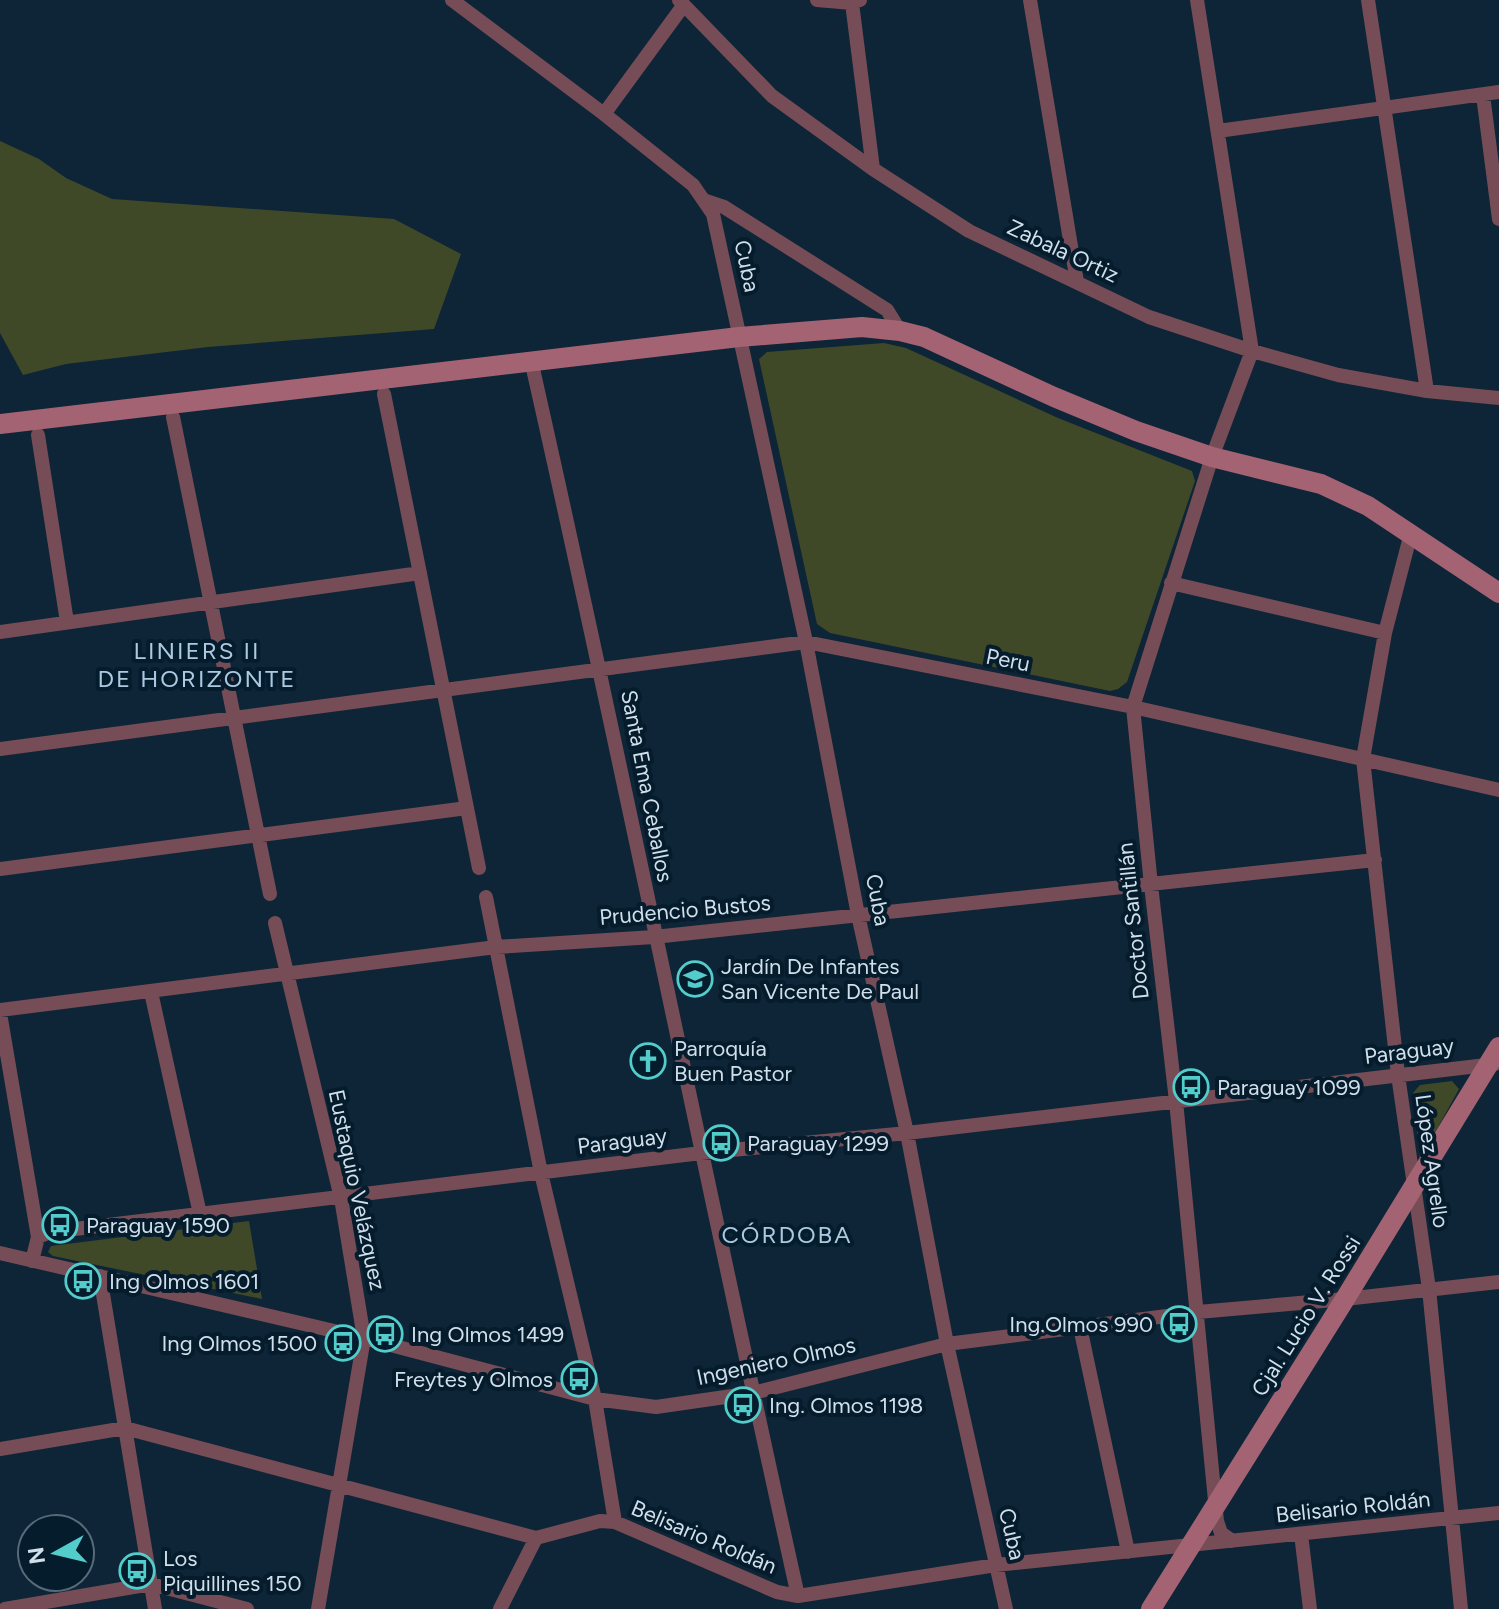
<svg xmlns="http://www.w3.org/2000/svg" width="1499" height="1609" viewBox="0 0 1499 1609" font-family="Figtree,sans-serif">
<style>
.green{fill:#3f4928}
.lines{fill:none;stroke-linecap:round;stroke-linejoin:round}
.street{stroke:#764d56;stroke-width:14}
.secondary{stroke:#a46373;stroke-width:20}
.labels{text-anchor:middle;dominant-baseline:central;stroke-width:8;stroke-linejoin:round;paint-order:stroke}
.street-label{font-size:22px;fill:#d1dfeb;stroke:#051c2d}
.poi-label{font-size:22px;fill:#d1dfeb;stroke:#051c2d;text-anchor:start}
.neighbourhood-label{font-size:24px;letter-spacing:2px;fill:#adc9e0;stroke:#051c2d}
</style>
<rect width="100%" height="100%" fill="#0e2537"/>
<path class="green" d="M0,141L39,159L66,178L112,199L394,219L461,254L434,329L208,347L66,364L23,375L0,333Z
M884,343L906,348L1058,418L1192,471L1195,481L1127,682L1118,689L1110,691L830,633L817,624L759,359L767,352Z
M1452,1081L1459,1089L1420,1160L1413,1093L1420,1085Z
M249,1221L262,1299L53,1256L48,1252L51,1246Z"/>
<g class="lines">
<path class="street" d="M452,0L604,114L693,185L713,214L806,642L858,915L907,1133L947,1344L1006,1609
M679,0L772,96L873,169L969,231L1149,317L1252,351L1338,375L1427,391L1499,398
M817,0L852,3L860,0
M1030,0L1077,282
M1197,0L1252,351L1212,457L1133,707L1151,885L1176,1101L1217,1521L1221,1533L1232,1541
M1368,0L1427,391
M852,3L873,169
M1483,95L1499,219
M604,114L683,6L682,0
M1218,131L1499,92
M706,201L724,207L887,310L900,331
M531,360C624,771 706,1184 798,1596
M384,394L479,868
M173,417L270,894
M38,435L67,622
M1411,533L1385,633L1363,759L1398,1075L1429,1289L1461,1609
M1171,583L1385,633
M0,632L420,573
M0,749L806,642L1133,707L1499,790
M0,869L467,808
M486,897L541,1173L595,1399L615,1522
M275,923L341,1198L364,1338L318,1609
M151,992L200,1214
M0,1010L496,947L654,937L1375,860
M0,1013L38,1237L32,1261
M38,1237L50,1232L701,1153L907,1133L1495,1064
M0,1253L364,1338L595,1399L656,1407L753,1393L947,1344L1198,1312L1345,1299L1499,1282
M100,1276L155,1609
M1080,1327L1128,1552
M0,1449L125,1428L536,1538L600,1521L615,1522L777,1592L798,1596L996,1565L1499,1513
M1301,1534L1310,1609
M5,1609L151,1584L247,1609
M500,1609L536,1538"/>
<path class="secondary" d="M0,424L739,337L862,327L900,331L924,337L1054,397L1136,431L1212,457L1321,484L1368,506L1499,593
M1151,1609L1345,1299L1499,1047"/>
</g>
<defs>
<symbol id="school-ring" viewBox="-11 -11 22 22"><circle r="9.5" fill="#051c2d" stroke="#53cdcb" stroke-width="1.5"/><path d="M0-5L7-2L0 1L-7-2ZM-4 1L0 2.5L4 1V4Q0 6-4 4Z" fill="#53cdcb"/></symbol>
<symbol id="church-ring" viewBox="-11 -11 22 22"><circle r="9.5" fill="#051c2d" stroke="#53cdcb" stroke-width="1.5"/><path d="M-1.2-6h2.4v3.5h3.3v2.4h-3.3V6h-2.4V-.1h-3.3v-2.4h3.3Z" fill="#53cdcb"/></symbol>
<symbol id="bus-ring" viewBox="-11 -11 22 22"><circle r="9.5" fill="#051c2d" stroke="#53cdcb" stroke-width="1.5"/><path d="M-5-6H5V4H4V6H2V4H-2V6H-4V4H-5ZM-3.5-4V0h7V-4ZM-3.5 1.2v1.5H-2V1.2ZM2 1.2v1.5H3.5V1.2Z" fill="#53cdcb"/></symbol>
</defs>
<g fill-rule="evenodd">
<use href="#school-ring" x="675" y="959" width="40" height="40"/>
<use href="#church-ring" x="628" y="1041" width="40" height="40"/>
<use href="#bus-ring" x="1171" y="1067" width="40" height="40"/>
<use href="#bus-ring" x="701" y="1123" width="40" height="40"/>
<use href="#bus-ring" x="40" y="1205" width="40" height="40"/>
<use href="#bus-ring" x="63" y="1261" width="40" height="40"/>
<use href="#bus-ring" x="1159" y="1304" width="40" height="40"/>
<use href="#bus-ring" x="365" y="1314" width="40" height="40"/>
<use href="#bus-ring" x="323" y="1323" width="40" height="40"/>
<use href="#bus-ring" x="559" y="1359" width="40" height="40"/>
<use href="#bus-ring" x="723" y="1385" width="40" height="40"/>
<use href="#bus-ring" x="117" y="1551" width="40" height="40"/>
</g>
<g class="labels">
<g class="street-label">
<text transform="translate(1063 251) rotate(25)">Zabala Ortiz</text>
<text transform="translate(747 266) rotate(78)">Cuba</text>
<text transform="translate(1008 660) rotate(11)">Peru</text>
<text transform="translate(647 786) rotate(79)">Santa Ema Ceballos</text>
<text transform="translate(878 900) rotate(79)">Cuba</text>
<text transform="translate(685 910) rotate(-5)">Prudencio Bustos</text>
<text transform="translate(1133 921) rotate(-96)">Doctor Santillán</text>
<text transform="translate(1409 1051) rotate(-7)">Paraguay</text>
<text transform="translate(622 1141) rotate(-7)">Paraguay</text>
<text transform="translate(1432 1161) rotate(82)">López Agrello</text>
<text transform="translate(357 1190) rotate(78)">Eustaquio Velázquez</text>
<text transform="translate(1306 1316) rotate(-58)">Cjal. Lucio V. Rossi</text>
<text transform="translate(776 1361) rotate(-12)">Ingeniero Olmos</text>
<text transform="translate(1353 1507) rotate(-6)">Belisario Roldán</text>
<text transform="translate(1012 1534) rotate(77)">Cuba</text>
<text transform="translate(704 1537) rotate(23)">Belisario Roldán</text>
</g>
<g class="poi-label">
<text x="721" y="966">Jardín De Infantes<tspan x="721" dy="25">San Vicente De Paul</tspan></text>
<text x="674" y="1048">Parroquía<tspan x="674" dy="25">Buen Pastor</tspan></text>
<text x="1217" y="1087">Paraguay 1099</text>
<text x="747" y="1143">Paraguay 1299</text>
<text x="86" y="1225">Paraguay 1590</text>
<text x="109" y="1281">Ing Olmos 1601</text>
<text x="1153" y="1324" text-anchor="end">Ing.Olmos 990</text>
<text x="411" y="1334">Ing Olmos 1499</text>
<text x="317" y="1343" text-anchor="end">Ing Olmos 1500</text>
<text x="553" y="1379" text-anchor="end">Freytes y Olmos</text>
<text x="769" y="1405">Ing. Olmos 1198</text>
<text x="163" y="1558">Los<tspan x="163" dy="25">Piquillines 150</tspan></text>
</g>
<g class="neighbourhood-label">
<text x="197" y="650">LINIERS II<tspan x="197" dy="28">DE HORIZONTE</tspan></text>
<text x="787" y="1234">CÓRDOBA</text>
</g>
</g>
<g transform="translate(56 1553) rotate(262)"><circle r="38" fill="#051c2d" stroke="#576a79" stroke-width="2"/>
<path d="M0-6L14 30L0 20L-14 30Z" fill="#53cdcb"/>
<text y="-12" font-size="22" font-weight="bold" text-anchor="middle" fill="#d1dfeb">N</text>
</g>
</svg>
